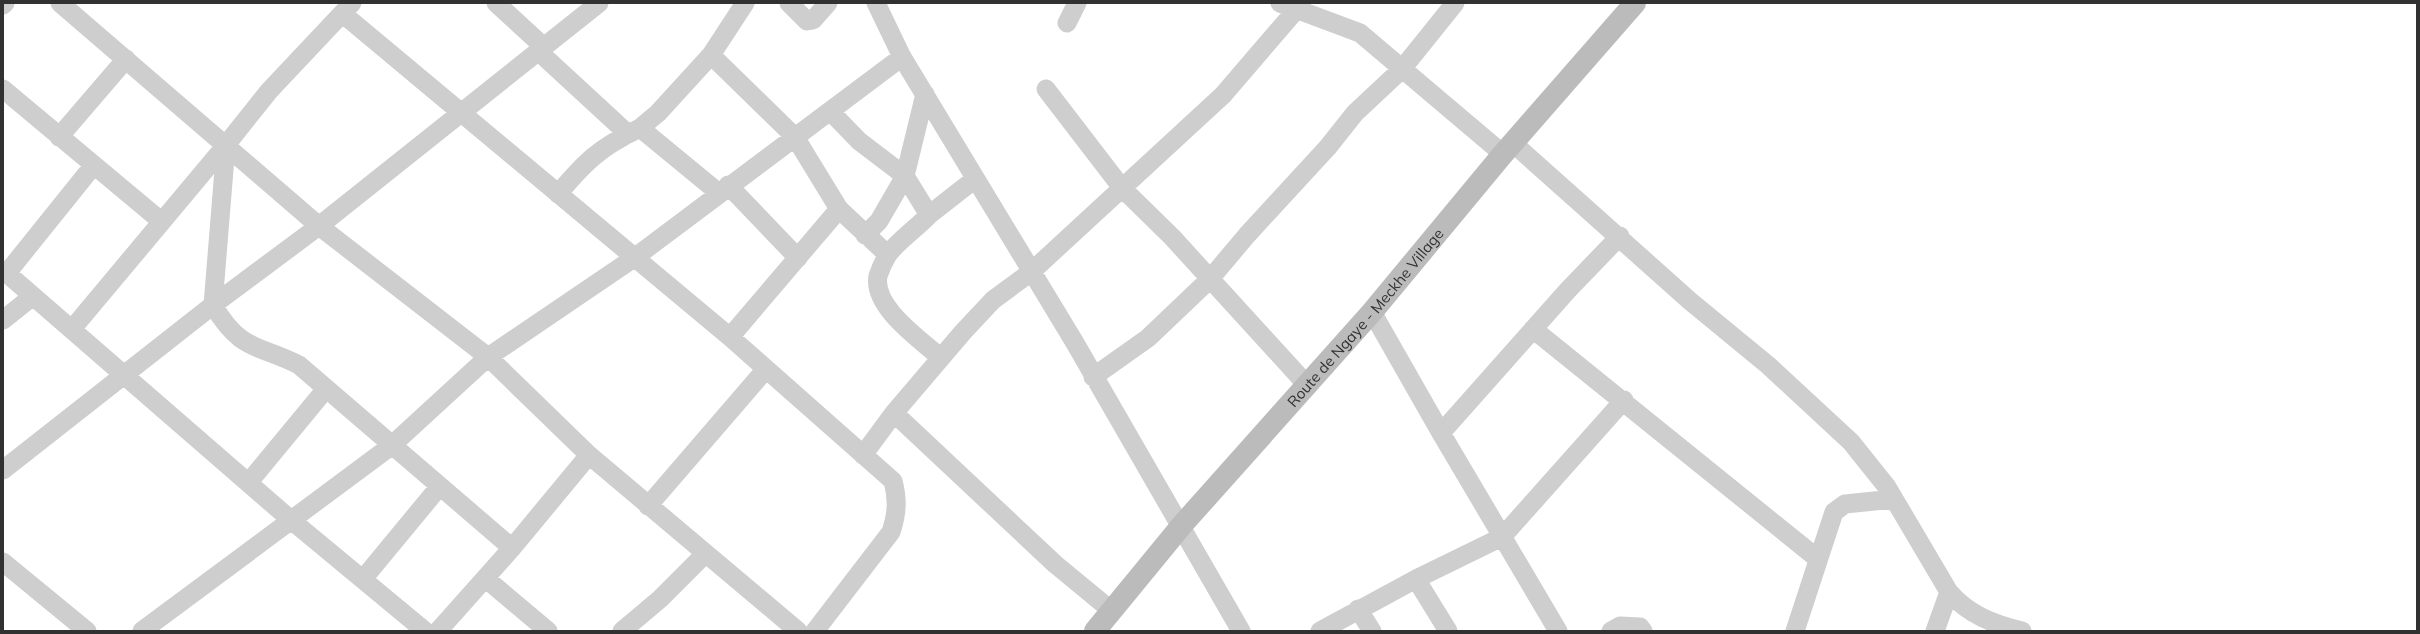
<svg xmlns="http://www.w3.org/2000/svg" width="2420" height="634" viewBox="0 0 2420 634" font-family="Mulish,sans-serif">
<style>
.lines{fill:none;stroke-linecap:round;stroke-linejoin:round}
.minor{stroke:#cecece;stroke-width:19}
.secondary{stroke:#bbb;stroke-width:22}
.labels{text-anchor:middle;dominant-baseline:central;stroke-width:4;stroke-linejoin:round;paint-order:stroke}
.street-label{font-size:15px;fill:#313131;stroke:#fff}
</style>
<rect width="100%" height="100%" fill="#fff"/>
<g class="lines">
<path class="minor" d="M60,3L319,226L488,357L589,455L798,631
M352,3L269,91L226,145L213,305C241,352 257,344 299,365L512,548
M496,3L544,47
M789,3L807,21L813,20L828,3
M876,3L902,57L1075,343L1241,631
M1280,3L1360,33L1503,154
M3,5L5,3
M343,14L730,337L893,481C898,500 897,514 891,532L815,631
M1067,23L1077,3
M538,51L628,134
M711,55L658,113L640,128L719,193
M3,89L161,221
M1046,89L1122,188L1172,237L1307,385
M925,94L905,176L929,215C918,227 895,243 887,256C884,261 880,270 878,276C872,307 921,340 941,358
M830,111L859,141L905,176L879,221L865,235
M59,137L126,59
M1514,144L1690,301L1769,366L1851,442L1887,487L1949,592C1969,615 1993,624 2022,631
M728,185L798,258
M558,194C585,162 599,148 638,129
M839,209L888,255
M929,215L975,179
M3,270L291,520L425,631
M7,273L93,166
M1372,312L1441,433L1558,631
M3,320L33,296
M72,329L226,145
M1533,329L1818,559
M730,337L839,209L795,137L711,55L745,3
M1093,377L1148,338L1210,279L1247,235L1328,147L1355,113L1402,69L1455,3
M894,413L1055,564L1112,611
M1441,433L1568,290L1620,236
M863,455L894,413L963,332L993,300L1031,272L1223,95L1302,3
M3,470L213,305L319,226L599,3
M249,482L325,390
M648,506L766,369
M3,562L87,631
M485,578L548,631
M363,579L439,487
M1416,579L1448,631
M1358,609L1372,631
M142,631L391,446L488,357L634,258L902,57
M438,631L512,548L589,455
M622,631L660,599L705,554
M1320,631L1416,579L1502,537L1624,400
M1611,631L1620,626L1640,627L1643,631
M1795,631L1834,512L1845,504L1894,499
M1935,631L1949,592"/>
<path class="secondary" id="s1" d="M1095,631L1182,525L1372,312L1503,154L1635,3"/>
</g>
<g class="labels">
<g class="street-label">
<text stroke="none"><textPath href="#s1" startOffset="414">Route de Ngaye - Meckhe Village</textPath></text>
</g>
</g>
<rect width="2420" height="634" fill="none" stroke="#313131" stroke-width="8"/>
</svg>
